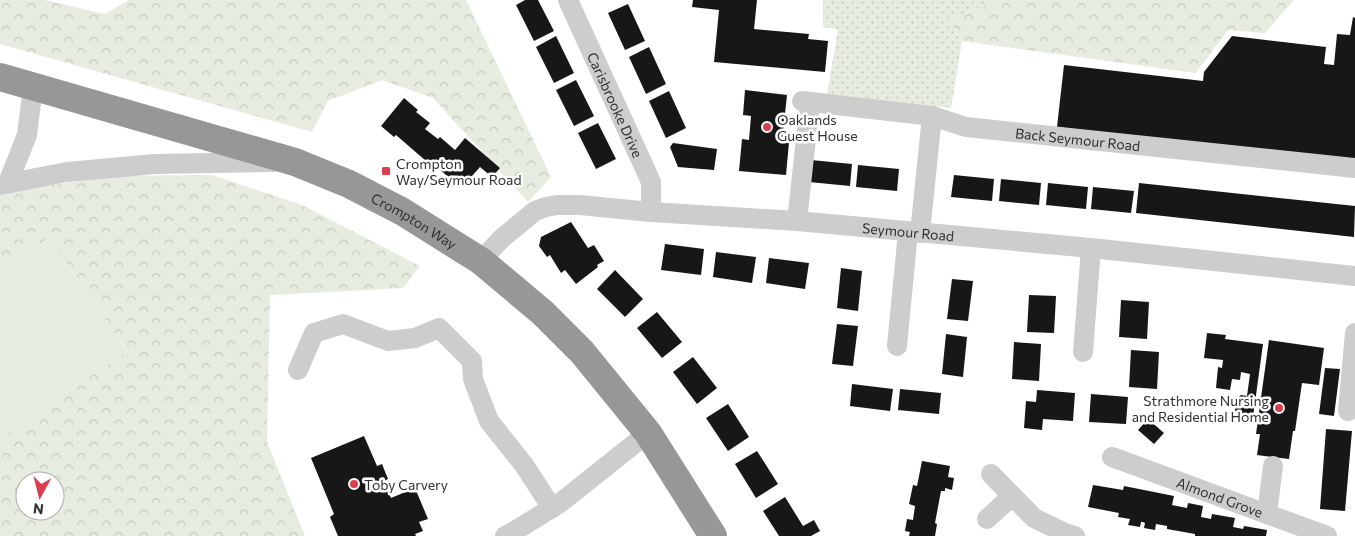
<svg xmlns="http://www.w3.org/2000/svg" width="1355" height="536" viewBox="0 0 1355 536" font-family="Commissioner,sans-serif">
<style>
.green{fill:url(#green-dots)}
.forest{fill:url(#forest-crowns);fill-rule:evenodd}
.pitch{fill:#e6ecdf}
.building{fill:#171717}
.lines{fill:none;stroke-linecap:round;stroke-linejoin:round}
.minor{stroke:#cdcdcd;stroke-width:20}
.highway{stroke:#979797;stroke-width:28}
.poi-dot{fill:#dc3d4d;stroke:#fff;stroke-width:2}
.labels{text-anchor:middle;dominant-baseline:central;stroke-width:5;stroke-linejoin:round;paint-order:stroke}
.street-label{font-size:14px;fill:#303030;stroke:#fff}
.poi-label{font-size:14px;fill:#303030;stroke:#fff;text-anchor:start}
</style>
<defs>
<pattern id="green-dots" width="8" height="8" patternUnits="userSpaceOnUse" patternTransform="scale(1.25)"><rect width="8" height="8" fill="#e6ecdf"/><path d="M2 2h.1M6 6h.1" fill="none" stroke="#c6cbc0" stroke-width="1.8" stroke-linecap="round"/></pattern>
<pattern id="forest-crowns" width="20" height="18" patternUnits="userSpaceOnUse" patternTransform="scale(1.25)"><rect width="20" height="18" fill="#e6ecdf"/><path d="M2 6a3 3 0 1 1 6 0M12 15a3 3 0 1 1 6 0" fill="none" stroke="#c6cbc0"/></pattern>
</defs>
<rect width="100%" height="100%" fill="#fff"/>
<path class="green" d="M823,0H995L949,20L962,41L951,108L827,94L838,29L823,27Z"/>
<path class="forest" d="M0,0H44L105,14L129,0H466L551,177L528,202L433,98L382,80L328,101L312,132L0,44Z
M995,0H1294L1265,33L1228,30L1196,73L962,41L949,20Z
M212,175L302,205L420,266L403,288L270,295L267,442L305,536H0V438L127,351L49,238L0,272V193L113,176ZM25,481H55V511H25Z"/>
<path class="pitch" d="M49,238L127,351L0,438V272Z"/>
<path class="building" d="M525,0H538L554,31L534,41L516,5Z
M693,0H757L754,29L809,34L808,39L828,41L825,72L714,62L719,10L692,7Z
M628,4L645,41L625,50L608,13Z
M1353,17L1355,18V162L1057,127L1064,65L1203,81L1204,72L1232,36L1326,47L1324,64L1334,65L1337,34L1350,35Z
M556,36L574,73L554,83L536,47Z
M649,47L666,84L646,94L629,57Z
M576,80L594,116L574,126L556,90Z
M745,90L787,95L782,142H789L786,175L739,171L742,139L749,140L751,116L743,115Z
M669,91L686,128L666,138L649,101Z
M404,98L418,110L416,112L430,123L425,129L438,139L440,137L455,150L465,138L500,168L492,177L480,167L465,184L461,181L458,185L427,159L426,161L396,135L394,137L381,126Z
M598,123L616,159L596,169L578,133Z
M673,143L717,149L714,170L678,167L670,147Z
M811,160L852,164L850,186L809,182Z
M858,165L899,169L897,191L856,187Z
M954,175L994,179L992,201L951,197Z
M1001,179L1041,183L1039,205L999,201Z
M1048,183L1088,187L1086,209L1046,205Z
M1139,183L1355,206L1354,237L1136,213Z
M1093,187L1134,191L1131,213L1091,209Z
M571,222L588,248L594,245L604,261L597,265L598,267L576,284L565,270L561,273L550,255L547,257L539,246L541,237Z
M665,244L704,249L701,275L661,270Z
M716,252L756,257L752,283L713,277Z
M769,258L809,263L805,289L766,283Z
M841,268L862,271L858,311L837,308Z
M615,270L643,299L625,317L597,289Z
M952,279L973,281L968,321L947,319Z
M1029,295L1056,296L1054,333L1027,332Z
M1121,300L1149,302L1147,339L1119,337Z
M657,312L682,342L662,358L637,328Z
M837,324L858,326L853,366L832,364Z
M1207,333L1226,335L1225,339L1263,344L1253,417L1239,415L1235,411L1237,398L1241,395L1247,396L1250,374L1241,372L1240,380L1232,379L1230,390L1216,388L1218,367L1222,368L1223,360L1204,358Z
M946,334L967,337L963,377L942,374Z
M1269,340L1324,348L1319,385L1302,383L1295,431H1293L1289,459L1257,455L1260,434H1256Z
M1014,342L1041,344L1039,381L1012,379Z
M1131,350L1159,352L1157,389L1129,387Z
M693,357L717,388L697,404L673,372Z
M1325,368L1340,369L1334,416L1319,414Z
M852,384L893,389L890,411L850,406Z
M900,389L941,393L939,414L898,410Z
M1037,390L1075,393L1073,421L1043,419L1042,430L1024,428L1026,401L1036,402Z
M1091,394L1128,397L1126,424L1089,422Z
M728,404L749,437L728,451L706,418Z
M1148,419L1164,433L1154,444L1138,430Z
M1326,429L1352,431L1345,511L1320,509Z
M364,436L377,466L382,464L388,479L384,481L391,498L415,488L428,519L419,522L423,531L415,534L416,536H338L330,517L334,514L311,458Z
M757,451L778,484L756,498L735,464Z
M922,461L950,466L948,477L954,478L952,490L945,488V491H941L935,523L937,524L935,536H909L910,532L905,531L907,519L913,520L915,506L909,504L913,485L917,486Z
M1093,485L1123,490L1124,486L1174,496L1172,505L1187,508L1188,503L1203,506L1201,517L1211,519L1212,514L1235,518L1233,527L1243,529L1244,526L1267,530L1266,536H1195V534L1167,529V526L1156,524L1155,530L1144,528L1145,523L1143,522H1141L1140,527L1128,525L1130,519L1118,517L1119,513L1088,507Z
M785,497L803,526L814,520L820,531L811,536H779L763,511Z"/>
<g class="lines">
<g class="minor">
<path id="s1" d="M568,0L651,182V212"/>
<path id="s2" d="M802,101L932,116L966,127L1355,168"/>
<path d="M8,183L27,135L33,86"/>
<path d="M0,185L67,172L155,164L274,162"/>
<path d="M797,221L810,102"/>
<path d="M920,233L932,116"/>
<path id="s3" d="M481,261L501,239L535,211L546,207L557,205H580L651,212L797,221L1091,248L1355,276"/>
<path d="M897,346L908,232"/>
<path d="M1083,352L1091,248"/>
<path d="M298,370L314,333L343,324L388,341L415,338L439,328L472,361L473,379L489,421L524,465L552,508"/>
<path d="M1348,411L1355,333"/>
<path id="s4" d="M1112,457L1327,536"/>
<path d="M991,474L1034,518L1065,533L1075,536"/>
<path d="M1267,514L1273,466"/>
<path d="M987,519L1012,496"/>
<path d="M505,536L513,532L560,503L648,433"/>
</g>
<path class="highway" id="s5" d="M0,77L295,162L349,184L403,212L481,261L543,313L582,352L648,433L713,536"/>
</g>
<g class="poi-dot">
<circle cx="767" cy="127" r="5"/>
<rect x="381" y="166" width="10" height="10" rx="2.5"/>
<circle cx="1279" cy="408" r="5"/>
<circle cx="354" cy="484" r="5"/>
</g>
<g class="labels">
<g class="street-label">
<text stroke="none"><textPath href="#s1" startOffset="115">Carisbrooke Drive</textPath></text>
<text stroke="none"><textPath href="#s2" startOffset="279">Back Seymour Road</textPath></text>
<text stroke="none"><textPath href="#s5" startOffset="440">Crompton Way</textPath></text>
<text stroke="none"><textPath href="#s3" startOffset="449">Seymour Road</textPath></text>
<text stroke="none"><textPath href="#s4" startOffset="115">Almond Grove</textPath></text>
</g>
<g class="poi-label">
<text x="777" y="119">Oaklands<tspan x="777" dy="16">Guest House</tspan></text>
<text x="396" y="163">Crompton<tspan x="396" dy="16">Way/Seymour Road</tspan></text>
<text x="1269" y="400" text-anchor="end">Strathmore Nursing<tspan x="1269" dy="16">and Residential Home</tspan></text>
<text x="364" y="484">Toby Carvery</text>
</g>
</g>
<g transform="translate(40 496) rotate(187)"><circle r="24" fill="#ffffff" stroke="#acacac"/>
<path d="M0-4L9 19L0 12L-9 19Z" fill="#dc3d4d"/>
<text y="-8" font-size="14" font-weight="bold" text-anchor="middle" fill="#303030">N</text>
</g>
</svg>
